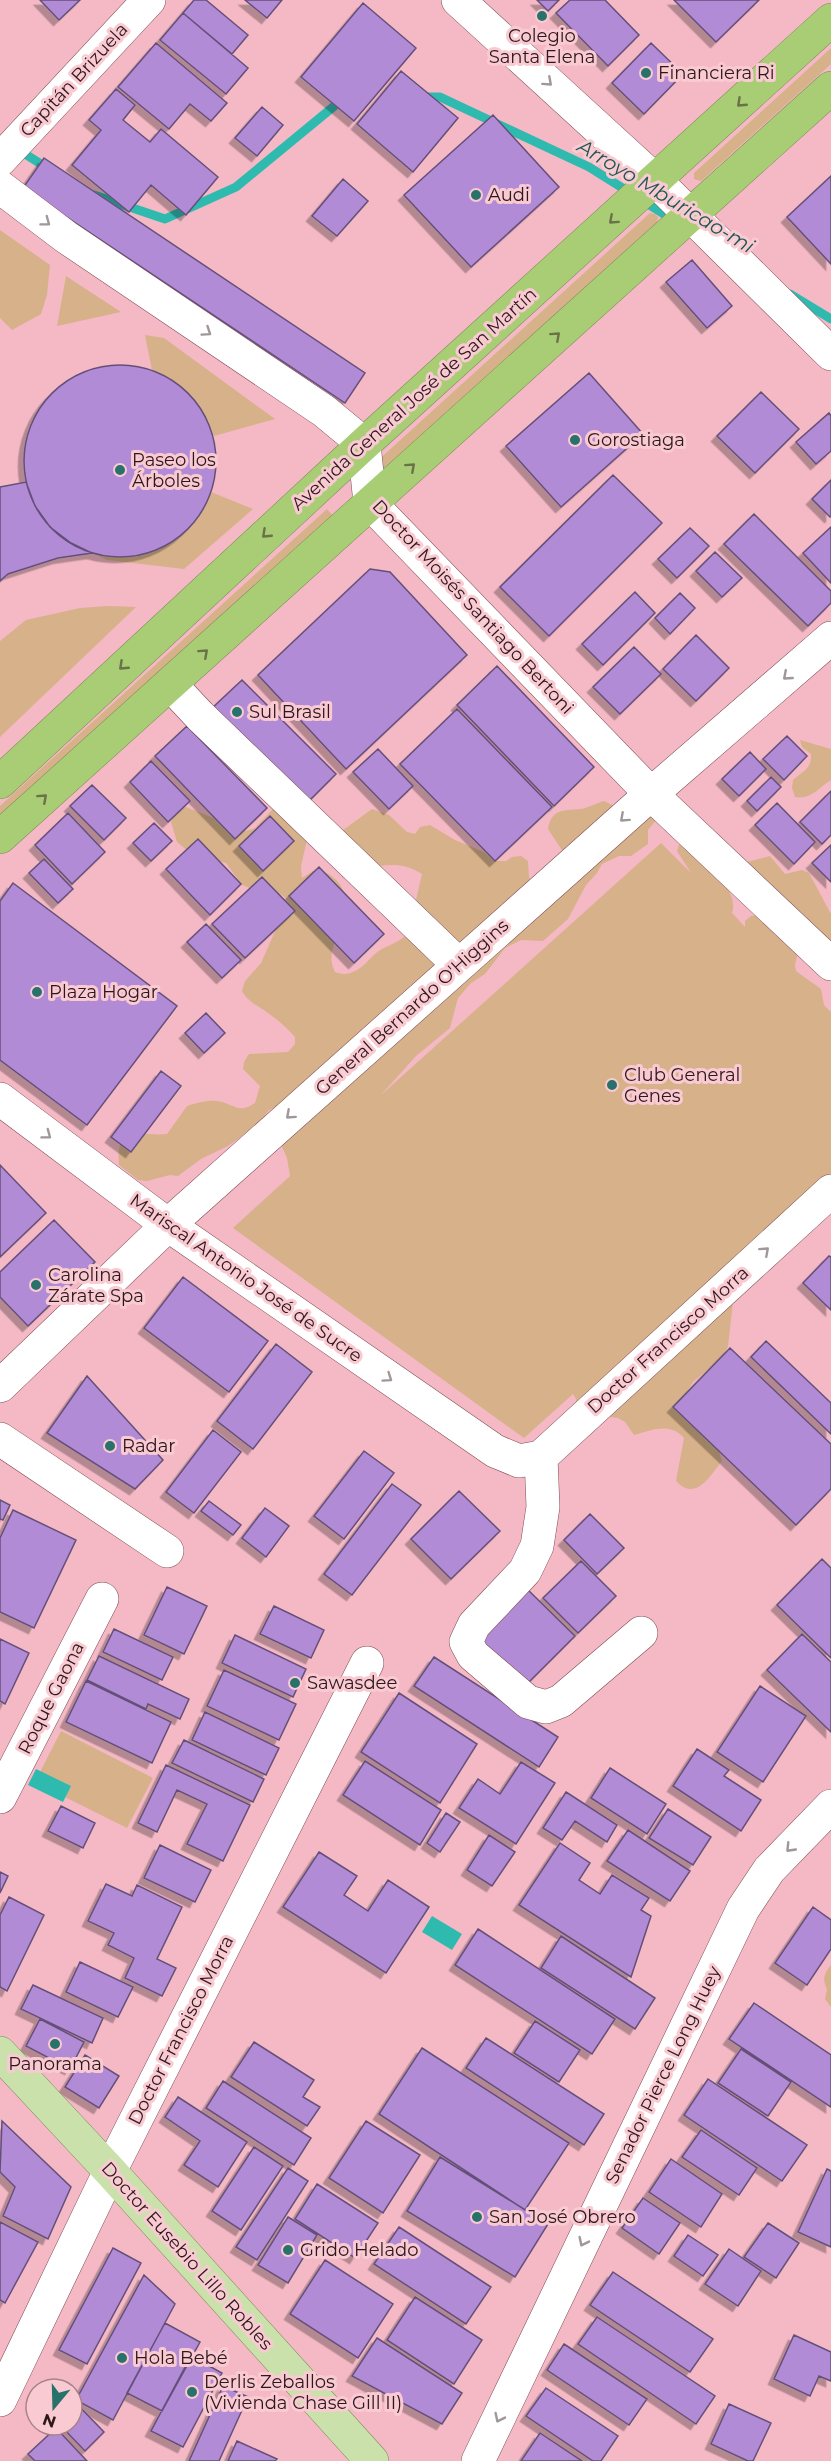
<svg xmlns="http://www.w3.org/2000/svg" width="831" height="2461" viewBox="0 0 831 2461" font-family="Montserrat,sans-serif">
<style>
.green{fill:#d7b18a}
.water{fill:#2fbab0}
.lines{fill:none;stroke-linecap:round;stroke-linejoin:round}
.stream{stroke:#2fbab0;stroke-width:9}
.building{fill:#b28bd7;stroke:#655079;stroke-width:1.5;filter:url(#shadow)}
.minor-casing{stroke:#7d4b55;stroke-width:34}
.major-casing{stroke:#7d8d56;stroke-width:34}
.highway-casing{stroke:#7d8d56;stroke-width:34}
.minor{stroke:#fff;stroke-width:33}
.major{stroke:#cbe1ac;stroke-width:33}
.highway{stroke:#a9cd75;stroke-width:33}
.oneway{stroke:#a09798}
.oneway2{stroke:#6a7248}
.poi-dot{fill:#29716b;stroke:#facad2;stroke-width:2}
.labels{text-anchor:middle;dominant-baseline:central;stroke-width:6;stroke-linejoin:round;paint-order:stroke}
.poi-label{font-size:18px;fill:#2c171b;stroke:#facad2;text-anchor:start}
.street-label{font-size:18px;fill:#2c171b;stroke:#facad2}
.water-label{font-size:20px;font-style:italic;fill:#205752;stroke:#facad2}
</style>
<defs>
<filter id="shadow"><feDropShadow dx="-5.5" dy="5.5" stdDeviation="0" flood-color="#0004"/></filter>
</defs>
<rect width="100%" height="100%" fill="#f4b9c4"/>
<path class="green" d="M831,48V64L701,181L694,179V173Z
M650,213L655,214L658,217L657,222L382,473L374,464Z
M0,230L50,265L47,295L41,314L12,330L0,318Z
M66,276L121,312L57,326Z
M145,335L164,338L275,419L214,436C200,401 186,387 152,370Z
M211,492L253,509L184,569L107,560L92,553C143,562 192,545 211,492Z
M327,509L333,516L0,820V806Z
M108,606L136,607L0,737V641L26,620L80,608Z
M800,740L831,749V780C818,788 811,800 795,797L792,788L793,780C803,771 812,769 811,754L802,747Z
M284,797L307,840L301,866L302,878L316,869C341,876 345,891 351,914C341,932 324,951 335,972C341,974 346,975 353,972C363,968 368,960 375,954C386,944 402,944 409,930L422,874C402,861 387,865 365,868L339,833L372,809L389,815L407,832L415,834L420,827L430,825L455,840L484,852L494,861H506L512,857L521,856L528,861L529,877L537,887L567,858L548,829C552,808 563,811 581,809C588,808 596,803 604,801L626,812L653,811L656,820L648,830V844L631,856H619L602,864L597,873L586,885L568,919L543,941L521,940L505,948L485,974L471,983L458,998L450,1028L416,1056L381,1095L661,843L691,873L677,851L680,842C698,856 741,888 732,913L745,927V921L751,916L758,915L775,935L798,952L795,965L796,971L821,989L824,1005L831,1012V1209L733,1302L728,1346L725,1355L693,1382L685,1395L715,1440L722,1461C709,1477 696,1502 676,1481L684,1438C670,1422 652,1430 634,1435L625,1422L618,1418L610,1417L588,1426L575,1419L576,1399L573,1394L524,1438L233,1228L290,1176L287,1158L279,1140L284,1103L269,1110L257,1125L228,1146L201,1159L178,1176L170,1175L147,1181L138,1180L119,1165C115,1121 142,1137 167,1134L187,1106C196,1103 208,1100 217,1101C234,1103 237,1115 255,1103L260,1086L243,1069L244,1062L249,1054L288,1052L295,1044V1037C287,1028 278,1020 268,1013C257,1005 249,1003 242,991L245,981L261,963L277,927L287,913L286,898L269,887L250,888L242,885L226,863L190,853L177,842L171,822L175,813L186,807L246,831L255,828Z
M770,856L785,874L802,870L809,873L831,914V975L743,873L747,862Z
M61,1731L153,1778L127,1828L35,1782Z
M831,1965V2007L825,1999L827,1989C822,1979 824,1974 831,1965Z"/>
<path class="water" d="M36,1769L71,1786L63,1802L28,1785Z
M432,1916L462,1934L452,1950L422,1932Z"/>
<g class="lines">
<path class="stream" d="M422,97H440L589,167L675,221
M17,149L49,169
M94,195L165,219L236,187L344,98
M790,294L831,319"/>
</g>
<path class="building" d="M40,0H80L59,20Z
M194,0H206L248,35L232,54L183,13Z
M245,0H282L267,18Z
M537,0H559L548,11Z
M570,0H605L639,35L608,66L556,13Z
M674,0H759L716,42Z
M363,3L416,48L354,121L301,77Z
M183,13L248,68L226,94L160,40Z
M156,43L227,103L211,121L190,104L169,129L118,87Z
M651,43L683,74L644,114L612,83Z
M401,71L458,118L413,172L357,124Z
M116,89L135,105L123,120L150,142L161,129L218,177L186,215L151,185L129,212L72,165L101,130L89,120Z
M262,107L283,125L257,156L235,138Z
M493,115L559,187L471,267L404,195Z
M44,158L365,373L345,403L23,188Z
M831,176V264L787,217Z
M343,179L368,201L337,236L312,216Z
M692,260L732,306L707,328L666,282Z
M24 461a96 96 0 1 1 192 0a96 96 0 1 1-192 0Z
M589,373L643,434L561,507L506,446Z
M761,392L799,429L755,473L717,436Z
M829,413L831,416V451L816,464L796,442Z
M613,475L662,523L549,636L500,587Z
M831,480V516L830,517L812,499Z
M26,482L35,506L50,527L71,543L92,553L58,558L8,574L0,581V487Z
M754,514L831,591V603L808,626L724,544Z
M831,527V583L803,553Z
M690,528L709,546L677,578L658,559Z
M715,552L742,578L722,597L696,571Z
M370,569L390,572L467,655L346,769L258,675Z
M635,592L655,613L603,665L582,644Z
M680,593L695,608L670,634L655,618Z
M696,635L729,668L696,701L663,669Z
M634,647L661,674L620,714L593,687Z
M497,666L594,767L554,806L457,705Z
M242,680L336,774L304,806L209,711Z
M457,709L552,807L495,861L400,764Z
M187,726L267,808L235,839L155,756Z
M787,736L807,756L784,780L763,759Z
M378,749L413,786L389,809L353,772Z
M750,752L766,769L739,796L722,779Z
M151,761L190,801L168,822L130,782Z
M771,777L781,787L757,811L747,801Z
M92,785L126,818L104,840L70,806Z
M831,791V835L822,844L800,822Z
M777,803L815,842L794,864L755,825Z
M68,813L105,852L72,884L35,845Z
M270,816L294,841L263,871L239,846Z
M154,823L172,841L151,861L133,843Z
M198,839L241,884L210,915L166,869Z
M831,845V882L812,863Z
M44,859L73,889L58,903L29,873Z
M319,867L384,934L354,963L289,896Z
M262,877L295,911L245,958L212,924Z
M13,883L177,1006L87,1125L0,1060V901Z
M206,924L241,960L222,978L187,942Z
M206,1013L225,1033L204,1053L185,1033Z
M161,1071L181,1086L131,1152L111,1137Z
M0,1165L46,1213L0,1257Z
M54,1220L95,1262L28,1326L0,1297V1272Z
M829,1256L831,1257V1310L803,1283Z
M183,1277L268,1341L229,1392L144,1328Z
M766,1341L831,1403V1434L751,1357Z
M276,1344L312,1372L253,1449L217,1421Z
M730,1348L831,1444V1489L796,1525L673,1407Z
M87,1376L163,1460L135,1489L47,1433Z
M213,1430L241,1452L194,1513L166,1492Z
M364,1451L394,1473L344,1539L314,1516Z
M392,1484L421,1505L352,1595L324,1574Z
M459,1491L500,1531L451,1579L411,1539Z
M0,1500L10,1505L3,1520L0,1519Z
M209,1501L241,1525L233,1535L201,1511Z
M265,1508L289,1526L266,1557L242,1538Z
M13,1510L76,1540L34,1628L0,1612V1538Z
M590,1514L624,1548L597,1574L564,1540Z
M822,1559L831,1568V1658L777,1605Z
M581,1561L616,1596L578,1633L543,1598Z
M167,1587L207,1606L184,1654L144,1635Z
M525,1587L575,1636L521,1690L471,1640Z
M274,1606L324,1630L311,1658L260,1634Z
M114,1629L173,1657L162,1680L103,1652Z
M802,1634L831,1662V1732L767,1670Z
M235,1635L306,1669L293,1697L222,1663Z
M0,1639L29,1653L5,1704L0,1701Z
M99,1656L189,1699L180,1719L148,1704L146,1709L87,1680Z
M434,1657L558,1737L539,1767L414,1686Z
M224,1670L296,1704L279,1740L207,1706Z
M86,1681L171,1722L152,1763L66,1722Z
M760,1686L806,1716L763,1782L717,1752Z
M399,1693L477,1744L440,1803L361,1752Z
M205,1712L279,1748L266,1775L192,1740Z
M184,1740L264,1779L253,1802L172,1763Z
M697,1749L729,1770L724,1776L761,1800L741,1831L673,1786Z
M365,1761L441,1810L420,1845L343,1795Z
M521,1762L555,1783L516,1844L459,1808L478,1779L500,1794Z
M166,1765L250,1805L223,1861L187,1844L207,1804L177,1790L157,1832L138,1823Z
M610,1768L666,1804L647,1834L591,1798Z
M566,1792L617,1825L607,1842L575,1821L562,1840L543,1828Z
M61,1806L95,1823L83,1848L48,1831Z
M668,1809L711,1837L693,1865L649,1838Z
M446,1813L460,1822L440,1852L427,1843Z
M628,1830L690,1871L670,1901L607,1861Z
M489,1835L515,1852L492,1886L467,1870Z
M560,1843L590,1863L579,1880L600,1894L612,1875L649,1898L641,1910L651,1916L631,1977L519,1905Z
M160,1845L211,1870L195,1902L144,1878Z
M319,1852L357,1876L344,1895L368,1911L388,1880L429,1907L386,1973L283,1907Z
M0,1872L8,1876L0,1893Z
M106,1884L132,1896L137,1885L182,1907L157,1959L176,1968L162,1996L125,1978L134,1958L108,1945L114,1933L88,1921Z
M9,1897L44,1915L7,1991L0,1987V1915Z
M813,1907L831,1920V1949L807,1985L775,1963Z
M478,1929L615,2019L592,2054L455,1965Z
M561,1936L655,1998L635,2029L541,1968Z
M80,1962L133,1987L118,2017L66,1992Z
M33,1985L103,2018L92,2043L21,2009Z
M754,2003L831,2055V2107L729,2039Z
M40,2019L84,2042L70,2069L26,2046Z
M535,2021L580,2050L559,2082L514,2053Z
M486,2038L604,2114L584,2145L466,2068Z
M254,2042L314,2080L303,2097L320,2107L307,2126L231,2077Z
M422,2048L569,2143L525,2210L379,2114Z
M741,2049L791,2082L768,2116L718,2083Z
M85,2055L119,2076L99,2108L65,2087Z
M708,2079L807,2145L782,2181L684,2115Z
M223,2081L311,2138L294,2165L206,2108Z
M178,2097L247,2142L218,2187L184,2165L200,2141L165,2117Z
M2,2121L71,2187L48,2239L3,2216L15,2187L0,2172Z
M366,2121L420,2155L383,2213L329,2178Z
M701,2130L757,2168L739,2195L682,2157Z
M254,2147L283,2166L241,2230L212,2211Z
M440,2157L548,2224L515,2277L407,2211Z
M671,2159L722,2194L701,2227L649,2192Z
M288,2168L308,2181L257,2260L236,2247Z
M827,2169L831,2171V2247L798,2232Z
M317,2184L378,2223L355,2258L295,2219Z
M643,2198L680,2223L659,2254L622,2228Z
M288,2217L317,2235L288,2283L258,2265Z
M0,2222L38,2242L5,2303L0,2300Z
M768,2223L799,2243L776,2278L744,2257Z
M399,2227L491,2287L466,2324L374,2264Z
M688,2235L718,2255L703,2276L674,2256Z
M113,2248L141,2263L87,2364L59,2350Z
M729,2249L761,2271L738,2306L705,2284Z
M325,2260L393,2304L358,2358L290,2314Z
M613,2272L713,2339L690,2372L590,2305Z
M144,2275L175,2304L113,2420L76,2400Z
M415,2297L482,2340L454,2384L387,2340Z
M597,2317L715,2396L696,2424L578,2344Z
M165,2323L200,2342L162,2411L127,2393Z
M794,2335L831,2352V2381L819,2376L810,2396L774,2379Z
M377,2338L462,2393L442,2424L352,2376Z
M564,2344L647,2399L629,2425L547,2370Z
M191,2356L222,2373L183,2447L151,2431Z
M223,2386L248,2397L219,2461H189Z
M546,2388L618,2436L601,2461H593L526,2416Z
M72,2399L104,2432L85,2451L60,2425H72Z
M729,2404L771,2423L753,2461H748L711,2444Z
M56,2428L87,2461H35L28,2454Z
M540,2433L582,2461H521Z
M237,2441L277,2459L275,2461H228Z"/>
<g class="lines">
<defs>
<path id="minor" d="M458,0L656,181L831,354
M0,160L149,0
M0,187L66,237L324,411L364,444L370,503L651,794L831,964
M170,684L200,716L459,965
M0,1099L168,1225L495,1451L519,1461L541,1457L831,1191
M0,1386L168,1225L651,794L831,638
M0,1439L167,1551
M541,1457L543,1507L537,1546L525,1571L474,1625L466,1642L473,1655L528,1702L546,1707L561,1701L641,1633
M0,1797L102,1599
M0,2400L110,2171L367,1663
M478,2461L743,1909L769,1870L831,1806"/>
<path id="major" d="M0,2053L110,2171L372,2461"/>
<path id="highway" d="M0,782L364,444L831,20
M0,837L831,88"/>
</defs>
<use href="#minor" class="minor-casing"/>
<use href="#major" class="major-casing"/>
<use href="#highway" class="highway-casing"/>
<use href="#minor" class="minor"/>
<use href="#major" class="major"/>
<use href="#highway" class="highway"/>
</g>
<defs><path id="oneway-chevron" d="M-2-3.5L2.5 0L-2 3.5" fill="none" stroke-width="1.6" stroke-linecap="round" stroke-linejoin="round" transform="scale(1.5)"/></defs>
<g class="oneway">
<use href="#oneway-chevron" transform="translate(548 82) rotate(42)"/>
<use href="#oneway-chevron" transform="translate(46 222) rotate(37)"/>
<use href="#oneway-chevron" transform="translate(207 332) rotate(34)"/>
<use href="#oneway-chevron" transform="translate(787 676) rotate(139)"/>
<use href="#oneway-chevron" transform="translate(624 818) rotate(138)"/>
<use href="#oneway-chevron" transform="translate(290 1115) rotate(138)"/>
<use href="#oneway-chevron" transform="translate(47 1135) rotate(37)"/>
<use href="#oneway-chevron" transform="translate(765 1251) rotate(-42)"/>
<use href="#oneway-chevron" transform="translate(388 1378) rotate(35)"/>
<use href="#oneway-chevron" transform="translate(790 1848) rotate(134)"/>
<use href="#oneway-chevron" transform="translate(583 2242) rotate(116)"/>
<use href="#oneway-chevron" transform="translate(499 2418) rotate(116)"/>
</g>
<g class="oneway2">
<use href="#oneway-chevron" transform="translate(741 103) rotate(137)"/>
<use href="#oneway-chevron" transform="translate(613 220) rotate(138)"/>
<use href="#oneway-chevron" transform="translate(556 336) rotate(-42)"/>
<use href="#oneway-chevron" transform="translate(411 467) rotate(-42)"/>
<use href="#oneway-chevron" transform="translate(266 534) rotate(137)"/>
<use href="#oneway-chevron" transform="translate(204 653) rotate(-42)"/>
<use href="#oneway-chevron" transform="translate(123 666) rotate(137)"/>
<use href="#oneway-chevron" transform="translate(43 798) rotate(-42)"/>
</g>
<g class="poi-dot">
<circle cx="542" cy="16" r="6"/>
<circle cx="646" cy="73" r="6"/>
<circle cx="476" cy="195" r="6"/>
<circle cx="575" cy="440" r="6"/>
<circle cx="120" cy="470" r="6"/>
<circle cx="237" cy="712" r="6"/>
<circle cx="37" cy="992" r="6"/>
<circle cx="612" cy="1085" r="6"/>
<circle cx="36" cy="1285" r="6"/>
<circle cx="110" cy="1446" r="6"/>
<circle cx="295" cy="1683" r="6"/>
<circle cx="55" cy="2044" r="6"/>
<circle cx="477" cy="2217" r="6"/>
<circle cx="288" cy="2250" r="6"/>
<circle cx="122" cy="2358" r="6"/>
<circle cx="192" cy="2392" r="6"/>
</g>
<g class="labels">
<g class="poi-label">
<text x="542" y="36" text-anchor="middle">Colegio<tspan x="542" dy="21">Santa Elena</tspan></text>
<text x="658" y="73">Financiera Ri</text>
<text x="488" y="195">Audi</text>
<text x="587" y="440">Gorostiaga</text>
<text x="132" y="460">Paseo los<tspan x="132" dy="21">Árboles</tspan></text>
<text x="249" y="712">Sul Brasil</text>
<text x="49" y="992">Plaza Hogar</text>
<text x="624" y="1075">Club General<tspan x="624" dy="21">Genes</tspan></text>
<text x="48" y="1275">Carolina<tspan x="48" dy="21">Zárate Spa</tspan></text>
<text x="122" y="1446">Radar</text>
<text x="307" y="1683">Sawasdee</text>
<text x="55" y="2064" text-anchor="middle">Panorama</text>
<text x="489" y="2217">San José Obrero</text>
<text x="300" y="2250">Grido Helado</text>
<text x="134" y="2358">Hola Bebé</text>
<text x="204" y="2382">Derlis Zeballos<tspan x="204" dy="21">(Vivienda Chase Gill II)</tspan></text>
</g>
<g class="street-label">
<text transform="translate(74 80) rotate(-47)">Capitán Brizuela</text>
<text transform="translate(414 399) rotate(-42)">Avenida General José de San Martín</text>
<text transform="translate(473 607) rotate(47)">Doctor Moisés Santiago Bertoni</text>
<text transform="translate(412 1007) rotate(-42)">General Bernardo O'Higgins</text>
<text transform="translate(246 1278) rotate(35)">Mariscal Antonio José de Sucre</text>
<text transform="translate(668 1340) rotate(-42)">Doctor Francisco Morra</text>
<text transform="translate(51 1698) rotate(-63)">Roque Gaona</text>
<text transform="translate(181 2030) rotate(-63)">Doctor Francisco Morra</text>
<text transform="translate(663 2075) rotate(-64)">Senador Pierce Long Huey</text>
<text transform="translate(187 2256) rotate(48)">Doctor Eusebio Lillo Robles</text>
</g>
<g class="water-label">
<text transform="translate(666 196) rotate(31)">Arroyo Mburicao-mi</text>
</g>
</g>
<g transform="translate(54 2407) rotate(199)"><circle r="28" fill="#facad2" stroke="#a88289" stroke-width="1.5"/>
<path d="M0-4.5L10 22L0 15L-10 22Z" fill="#29716b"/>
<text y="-9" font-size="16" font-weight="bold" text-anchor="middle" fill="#2c171b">N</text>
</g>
</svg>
